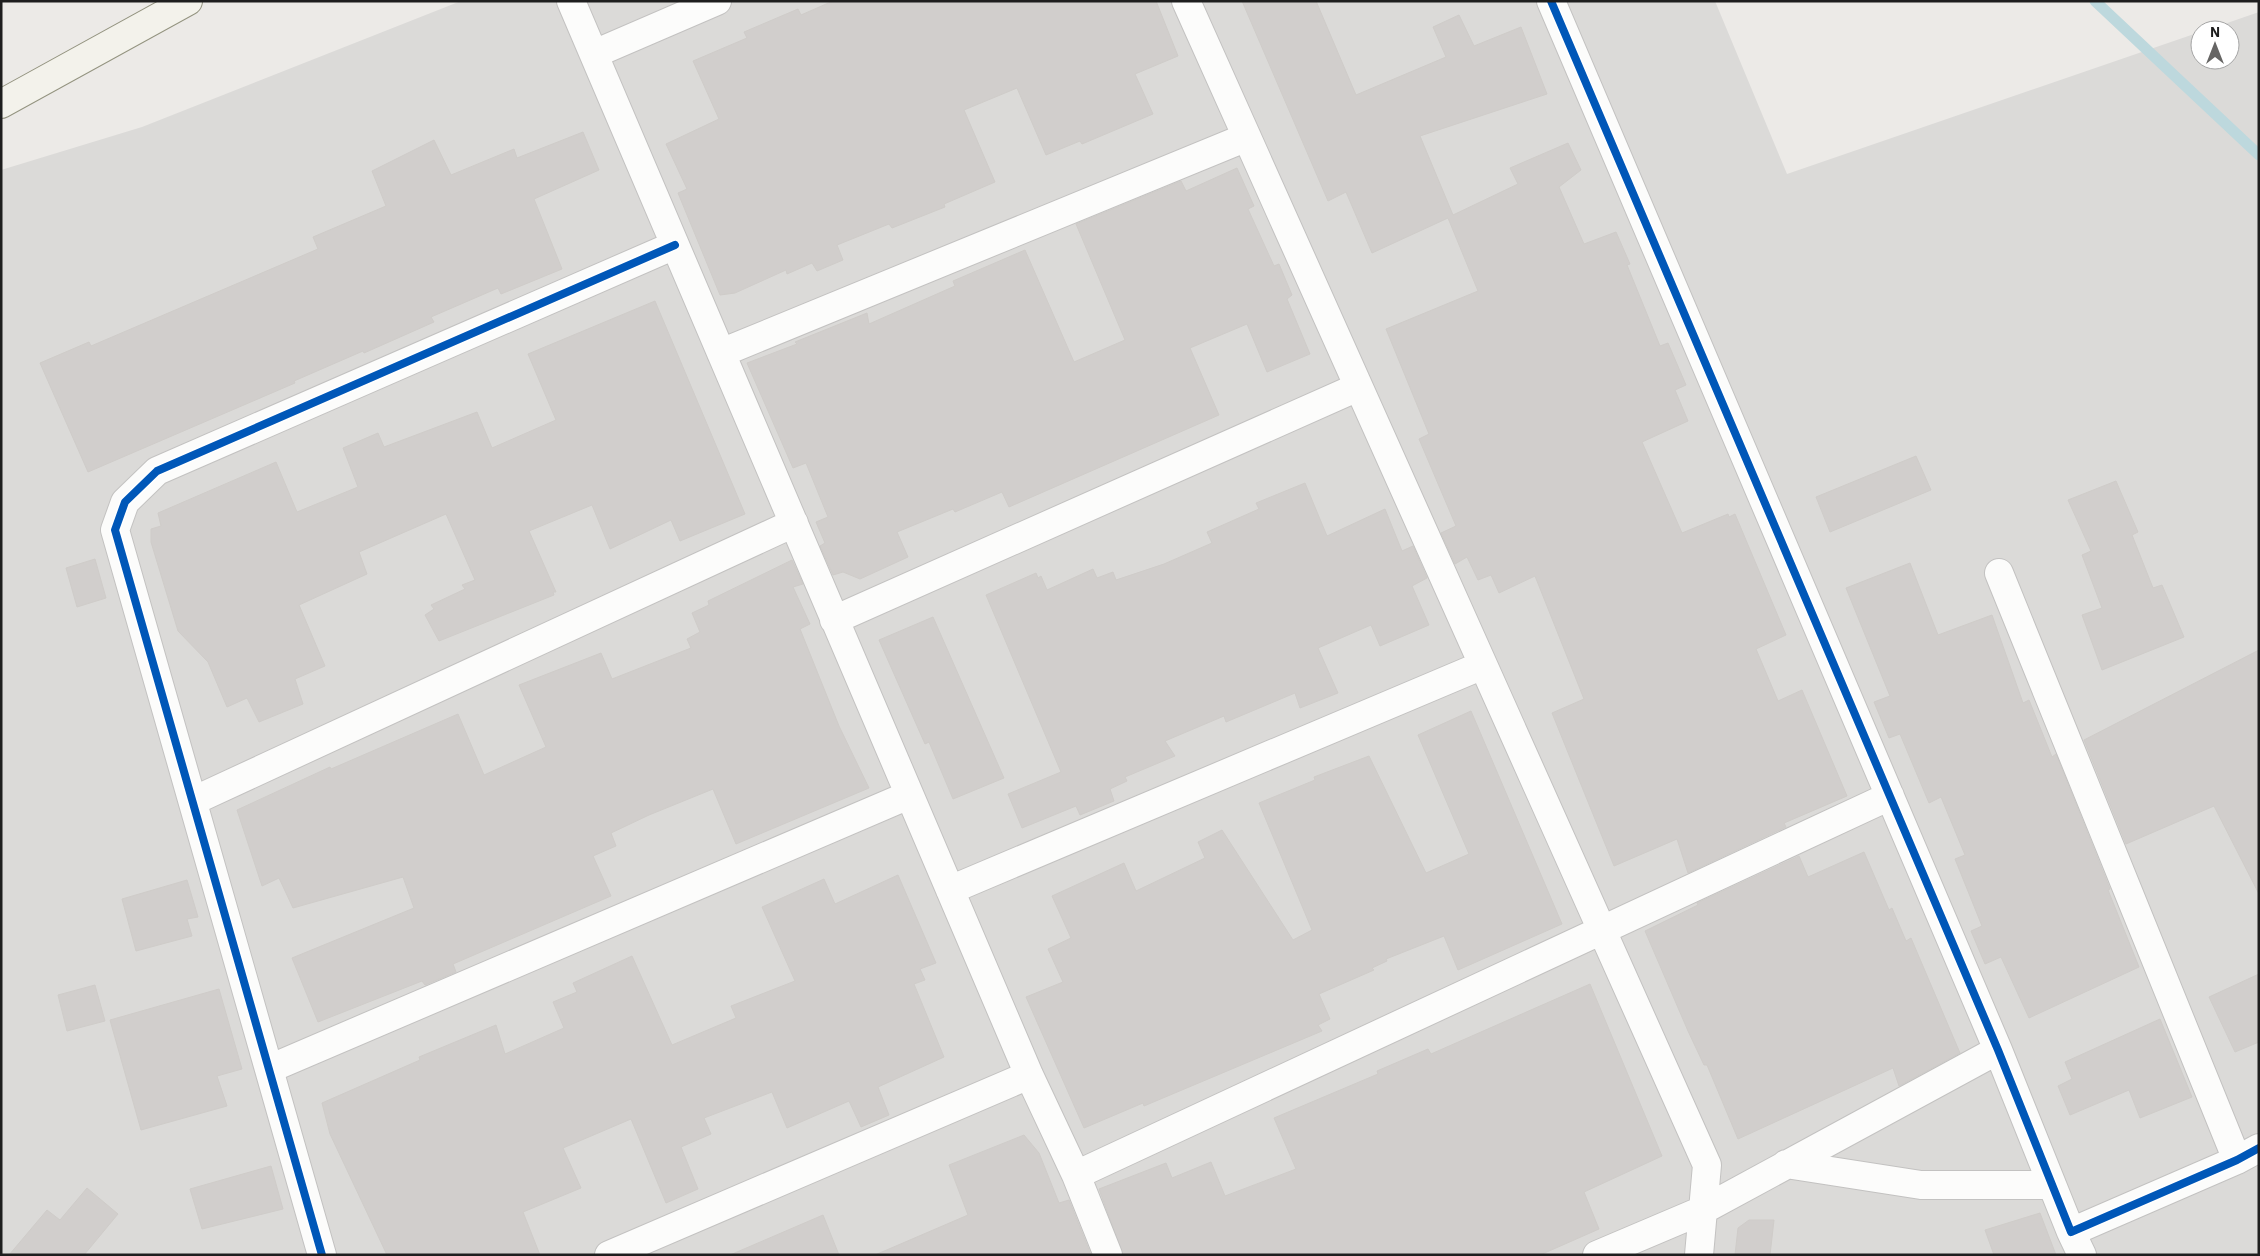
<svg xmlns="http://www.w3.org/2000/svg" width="2260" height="1256" viewBox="0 0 2260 1256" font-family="'IBM Plex Sans',sans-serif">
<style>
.residential{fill:#dbdad8}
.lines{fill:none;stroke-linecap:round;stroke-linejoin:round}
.stream{stroke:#bdd8dd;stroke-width:11}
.building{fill:#d1cecc;stroke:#cfccc9}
.minor-casing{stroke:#c3c2c1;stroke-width:30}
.secondary-casing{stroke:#949480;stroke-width:30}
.minor{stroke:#fcfcfb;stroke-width:28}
.secondary{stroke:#f3f2eb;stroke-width:28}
.cycleway-casing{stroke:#fff;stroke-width:11}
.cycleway{stroke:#0057b8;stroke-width:8}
</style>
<rect width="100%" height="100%" fill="#eceae7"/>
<path class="residential" d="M461,1H1715L1787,174L2200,32V60H2230V30H2207L2259,12V1255H1V170L142,127Z"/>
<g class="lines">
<path class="stream" d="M2095,1L2259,155"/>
</g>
<path class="building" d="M833,1H1156L1178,56L1135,74L1153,114L1082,144L1080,141L1046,155L1017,88L964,110L995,182L944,204L945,207L892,228L889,224L837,245L843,260L817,271L812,263L787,274L786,270L735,293L720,295L678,193L687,189L666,144L719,119L693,61L747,38L744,32L798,9L801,15Z
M1242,1H1316L1356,95L1446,57L1433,27L1459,15L1474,46L1521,27L1547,94L1420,136L1453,215L1518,184L1510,168L1568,143L1581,170L1559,187L1584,244L1616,232L1630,264L1627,265L1660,346L1668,343L1686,385L1675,390L1688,421L1642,442L1682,533L1728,514L1729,517L1735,514L1786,635L1756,649L1778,701L1802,690L1847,796L1784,823L1786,827L1688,873L1677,839L1614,866L1552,713L1584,699L1535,576L1499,593L1491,575L1478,580L1467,557L1455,564L1441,533L1456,526L1419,439L1429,434L1386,329L1478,291L1448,218L1372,253L1346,192L1328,201Z
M583,132L599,170L534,199L562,269L501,294L498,288L431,317L434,322L364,353L363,351L294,381L295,383L88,472L40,363L89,342L91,346L318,249L313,237L386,206L372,171L434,140L451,175L514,149L517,158Z
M1237,168L1254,206L1248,209L1274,266L1279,264L1292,295L1287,299L1310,354L1267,372L1247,324L1190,348L1219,415L1009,507L1002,492L955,512L953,509L897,532L908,557L860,579L843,572L833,575L820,546L825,543L816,522L828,517L806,463L793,468L747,363L797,344L795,342L867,313L869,324L955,286L953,281L1025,250L1074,362L1125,340L1076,224L1181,181L1186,191Z
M655,301L745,514L680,541L671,520L610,549L592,505L529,531L556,592H553L554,595L439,641L425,615L434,609L431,605L465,589L462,585L475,580L446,514L359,552L367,574L299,605L325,666L295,679L303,704L259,722L247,698L227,707L208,662L178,631L151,542V529L161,526L158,513L276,462L297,512L358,487L343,448L378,433L384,447L477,412L492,448L556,420L528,354Z
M1916,456L1931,490L1830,532L1816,497Z
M2116,481L2138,532L2132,535L2153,588L2162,585L2184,637L2102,670L2082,615L2102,608L2082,555L2091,551L2068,500Z
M1305,483L1327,536L1385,509L1402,551L1413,546L1427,578L1412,586L1429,625L1380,646L1371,625L1318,648L1338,693L1300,708L1295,693L1226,722L1224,716L1165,741L1175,756L1125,777L1127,781L1110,789L1114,801L1080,815L1076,806L1022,828L1008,794L1061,772L986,595L1036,573L1038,578L1041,576L1047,590L1093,569L1097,578L1113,572L1116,580L1164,564L1212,543L1207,532L1259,509L1256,503Z
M95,559L106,598L77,607L66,568Z
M792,560L803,584L793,587L810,624L800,629L839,726L869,788L736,844L713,789L649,815L611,833L616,846L593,856L611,896L453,964L456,972L425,985L422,981L318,1022L292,958L414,908L403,877L293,908L279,878L262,886L237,810L330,767L331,769L458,714L484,775L546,747L519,685L601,653L612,679L691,648L687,639L700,632L692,613L709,605L708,601Z
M1910,563L1938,635L1992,615L2023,703L2029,700L2052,757L2056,754L2110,889L2108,890L2139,967L2029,1018L2001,957L1985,964L1971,931L1982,926L1955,859L1965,855L1941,797L1929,803L1900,734L1889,738L1874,702L1890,696L1846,588Z
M933,617L1004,778L953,799L929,742L925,744L879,640Z
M2259,650V894L2214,806L2126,844L2084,740Z
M1471,711L1562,924L1458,970L1444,936L1386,959L1387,961L1372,968L1374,970L1319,994L1330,1019L1318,1025L1322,1031L1144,1106L1143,1103L1084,1128L1026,997L1063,982L1048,949L1071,938L1052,896L1124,863L1136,891L1205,858L1198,842L1222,830L1293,940L1312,930L1259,803L1315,780L1314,777L1369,756L1426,873L1469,854L1418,735Z
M1864,852L1889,910L1892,908L1906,941L1911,938L1960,1053L1899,1086L1893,1068L1738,1139L1707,1065H1704L1688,1031L1645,931L1698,905L1697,903L1799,856L1808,877Z
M898,875L936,963L920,969L925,980L914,984L944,1057L878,1087L889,1115L861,1127L849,1101L787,1128L772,1092L704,1118L711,1134L681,1147L698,1189L666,1203L631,1119L563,1148L581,1188L523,1212L540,1255H387L330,1134L322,1103L420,1060L419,1057L496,1025L505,1054L564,1028L553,1002L577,992L573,983L632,956L672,1045L736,1018L731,1006L795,981L762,907L824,879L835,904Z
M187,880L198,917L187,919L192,936L136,951L122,899Z
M2259,974V1042L2235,1052L2209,997Z
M1590,984L1662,1156L1584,1192L1599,1229L1540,1255H1123L1099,1189L1166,1163L1172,1178L1211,1162L1225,1196L1296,1169L1274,1118L1378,1074L1377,1071L1428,1049L1431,1054Z
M95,985L105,1021L67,1031L58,995Z
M219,989L242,1069L217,1076L227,1106L141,1130L110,1020Z
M2160,1019L2192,1097L2140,1118L2129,1090L2070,1115L2058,1086L2072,1079L2065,1062Z
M1024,1135L1039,1153L1059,1203L1069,1200L1091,1255H875L968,1215L949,1165Z
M271,1166L283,1209L202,1229L190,1189Z
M87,1188L118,1214L84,1255H9L47,1210L60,1220Z
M2040,1213L2056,1255H1994L1985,1230Z
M823,1215L839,1255H730Z
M1749,1220H1774L1770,1255H1735L1738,1228Z"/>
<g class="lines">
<defs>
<path id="minor" d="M571,1L1029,1075L1076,1175L1108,1255
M1186,1L1707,1165L1699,1255
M1551,1L1998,1050L2071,1232L2237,1160L2259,1148
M594,54L717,1
M721,353L1247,137
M1999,573L2237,1160
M834,620L1358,387
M193,801L794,523
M950,890L1483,665
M269,1069L909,795
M1786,1164L1921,1185H2052
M1076,1175L1890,796
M2071,1232L2082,1255
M322,1255L115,530L125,502L157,471L675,245
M609,1255L1029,1075
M1597,1255L1703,1210L1998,1050"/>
<path id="secondary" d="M1,104L188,1"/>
</defs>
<use href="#minor" class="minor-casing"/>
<use href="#secondary" class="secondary-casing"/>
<use href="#minor" class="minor"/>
<use href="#secondary" class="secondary"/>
<defs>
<path id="cycleway" d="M1551,1L1998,1050L2071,1232L2237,1160L2259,1148
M322,1255L115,530L125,502L157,471L675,245"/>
</defs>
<use href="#cycleway" class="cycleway-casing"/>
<use href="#cycleway" class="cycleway"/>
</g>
<rect width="2260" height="1256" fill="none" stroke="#1e1e1e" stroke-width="5"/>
<g transform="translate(2215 45)"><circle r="24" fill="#ffffff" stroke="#a5a5a5"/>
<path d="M0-4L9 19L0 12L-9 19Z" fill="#666564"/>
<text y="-8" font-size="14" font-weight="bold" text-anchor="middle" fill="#1e1e1e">N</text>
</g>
</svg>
